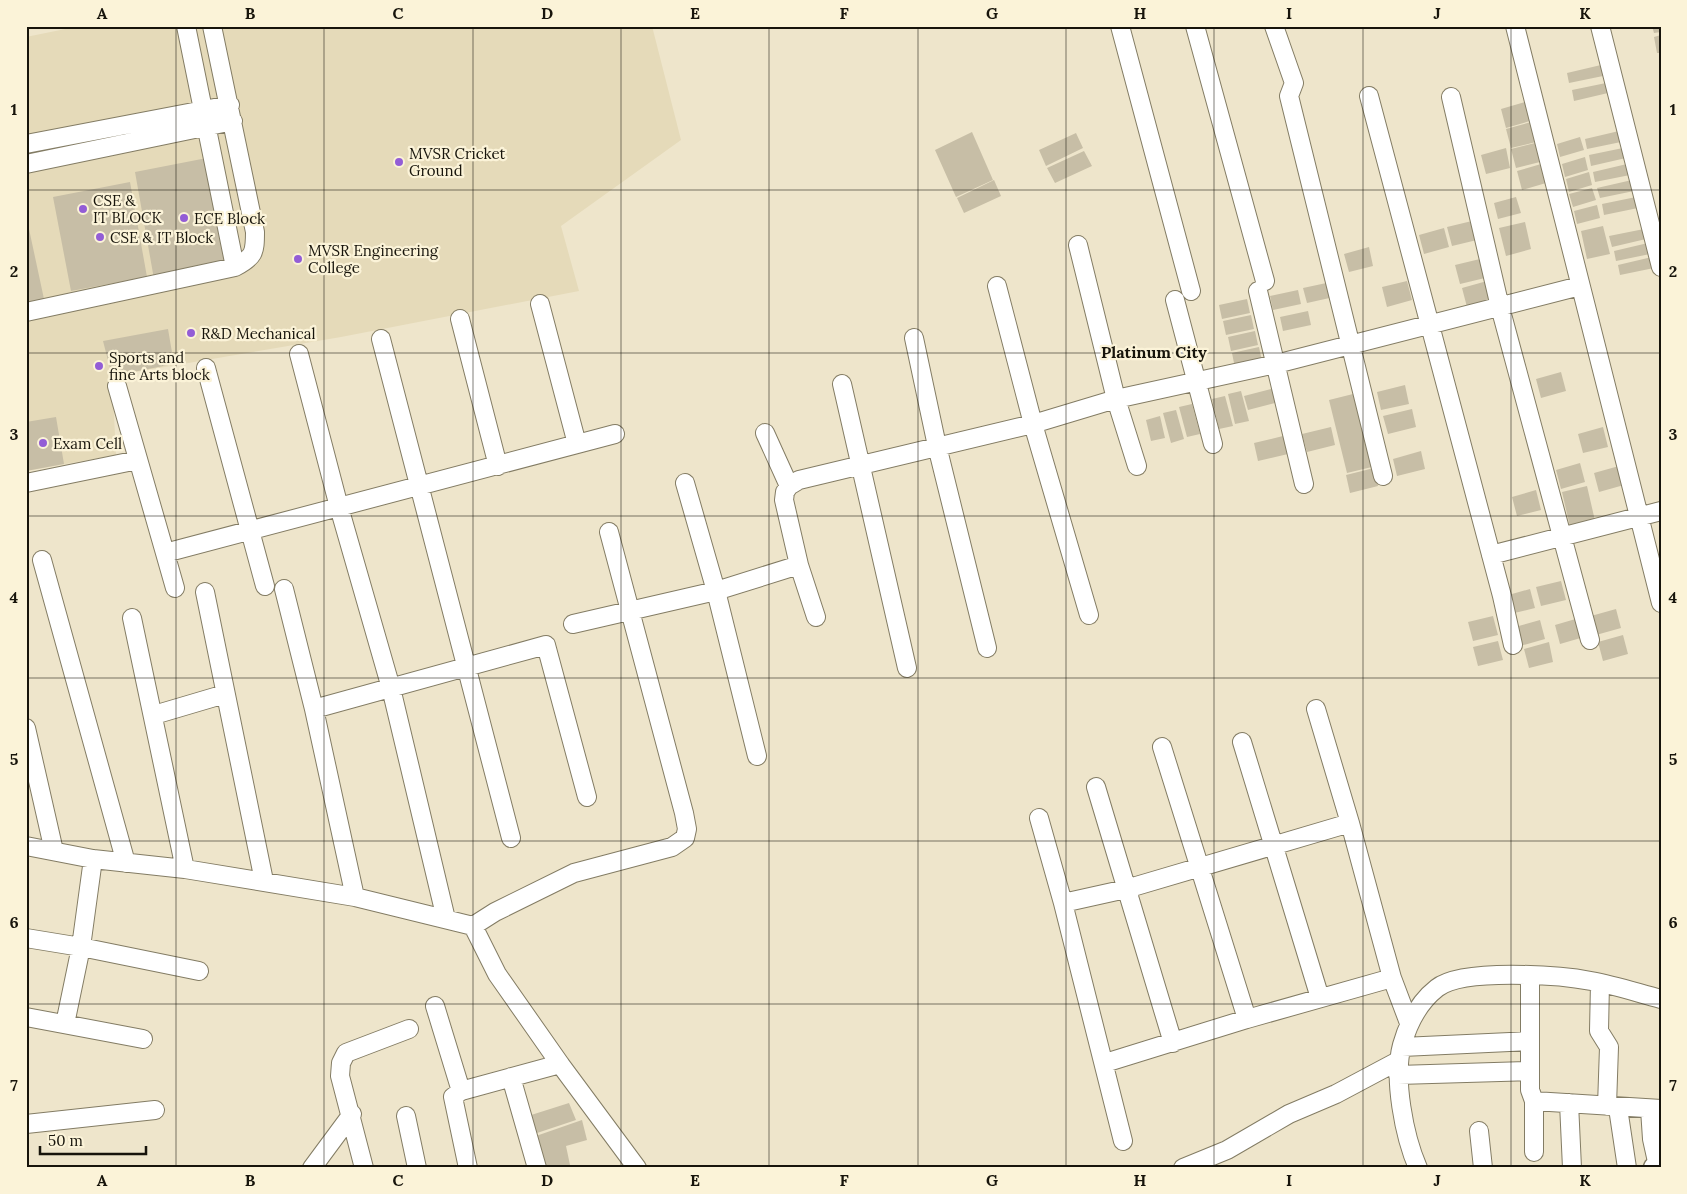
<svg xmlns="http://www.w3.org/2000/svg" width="1687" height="1194" viewBox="0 0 1687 1194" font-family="Lora,serif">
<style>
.built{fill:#e5dab9}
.building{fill:#c7bea6}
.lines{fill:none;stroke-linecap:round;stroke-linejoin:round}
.minor-casing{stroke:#837c64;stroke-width:20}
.major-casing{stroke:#837c64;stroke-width:25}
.minor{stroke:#fff;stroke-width:18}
.major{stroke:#fff;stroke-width:22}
.grid{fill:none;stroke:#17140b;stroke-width:1;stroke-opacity:0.55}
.poi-dot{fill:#935dd6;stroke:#fbf3d8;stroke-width:2}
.labels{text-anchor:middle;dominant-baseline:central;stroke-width:4.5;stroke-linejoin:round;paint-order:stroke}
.poi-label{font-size:15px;fill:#17140b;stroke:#fbf3d8;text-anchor:start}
.neighbourhood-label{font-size:16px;font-weight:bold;fill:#17140b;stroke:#fbf3d8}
.neatline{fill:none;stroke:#17140b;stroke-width:2}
.grid-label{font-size:16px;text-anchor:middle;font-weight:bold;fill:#17140b}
</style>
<rect width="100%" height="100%" fill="#eee5cb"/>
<path class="built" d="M80,26H652L681,140L561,226L579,291L341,337L112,376L116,455L26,471V37Z"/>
<path class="building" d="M1652,26H1661V32L1654,33Z
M1661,35V53H1657L1654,37Z
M1601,65L1603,76L1569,83L1567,73Z
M1606,83L1608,93L1574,101L1572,90Z
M1525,102L1530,121L1506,128L1501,109Z
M1531,122L1536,142L1511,148L1506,129Z
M1619,131L1621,142L1587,149L1585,139Z
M972,132L993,180L956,197L935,150Z
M1076,133L1083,148L1046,166L1039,150Z
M1580,137L1584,150L1560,157L1557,144Z
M1535,143L1540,162L1516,168L1511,149Z
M1506,148L1510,168L1486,174L1481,155Z
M1623,148L1626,158L1591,166L1589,155Z
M1084,151L1092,166L1055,183L1047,168Z
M212,157L235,263L154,279L135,172Z
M1585,157L1588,170L1565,177L1562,164Z
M1541,164L1546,183L1522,190L1517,171Z
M1627,164L1630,175L1595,182L1593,172Z
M1589,172L1592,185L1569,192L1566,179Z
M994,180L1001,196L964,213L957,198Z
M1632,180L1634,191L1600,198L1597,188Z
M130,182L147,277L71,291L53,197Z
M1592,188L1596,200L1573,207L1569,194Z
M1516,197L1521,213L1498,219L1494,203Z
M1636,197L1638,208L1604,215L1602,204Z
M1597,205L1600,218L1577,224L1574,211Z
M26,215L44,299L26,302Z
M1472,221L1477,240L1452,246L1447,227Z
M1525,222L1531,249L1506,256L1499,228Z
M1603,226L1610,254L1587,259L1581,231Z
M1444,228L1449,247L1424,254L1419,235Z
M1644,229L1646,239L1612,247L1609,236Z
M1648,243L1650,254L1616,261L1614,251Z
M1369,247L1373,266L1349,272L1344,254Z
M1652,257L1654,268L1620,275L1618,265Z
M1480,259L1485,278L1460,284L1455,265Z
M1407,281L1412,300L1387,307L1382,287Z
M1487,281L1492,300L1467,307L1462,288Z
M1331,282L1334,297L1307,303L1303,288Z
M1298,290L1301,304L1273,310L1270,296Z
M1247,299L1250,313L1222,319L1219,305Z
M1308,311L1311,325L1283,331L1280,317Z
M1251,315L1254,329L1226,335L1223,321Z
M168,329L174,364L112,376L103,341Z
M1255,331L1258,345L1231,351L1228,337Z
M1259,347L1262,361L1235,368L1232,353Z
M1561,372L1566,391L1541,398L1536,379Z
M1405,385L1409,404L1381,410L1377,392Z
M1275,388L1279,402L1248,410L1244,396Z
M1241,391L1249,421L1235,424L1228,394Z
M1357,393L1376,466L1347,473L1329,400Z
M1225,396L1233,426L1219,429L1212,399Z
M1192,404L1200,434L1187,437L1179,407Z
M1412,409L1416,427L1388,434L1383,416Z
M1176,410L1184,439L1171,443L1163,413Z
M1160,416L1165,438L1151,441L1146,420Z
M56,417L64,464L26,471V422Z
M1331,427L1335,445L1307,452L1302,434Z
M1603,427L1608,447L1583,453L1578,434Z
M1283,436L1288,454L1258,461L1254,443Z
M1421,451L1425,469L1397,476L1393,459Z
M1580,463L1585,482L1561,489L1556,470Z
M1619,466L1624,485L1599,492L1594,473Z
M1374,468L1378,486L1350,493L1346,475Z
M1587,486L1596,525L1571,531L1562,492Z
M1536,490L1541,510L1517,516L1512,497Z
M1561,581L1566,600L1541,606L1536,587Z
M1530,589L1535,608L1510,614L1505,596Z
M1616,609L1621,628L1596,635L1591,616Z
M1493,616L1498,635L1473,641L1468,622Z
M1579,618L1584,637L1560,644L1555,625Z
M1540,620L1545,639L1520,646L1515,627Z
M1623,635L1628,654L1603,661L1598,642Z
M1498,641L1503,660L1478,666L1473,647Z
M1549,642L1553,662L1529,668L1524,649Z
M569,1103L576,1120L534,1134L528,1116Z
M582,1120L587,1140L566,1146L570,1165L544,1168L536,1136Z"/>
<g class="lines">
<defs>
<path id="minor" d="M186,26L235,267
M1120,26L1191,291
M1195,26L1265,281
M1274,26L1294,83L1289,96L1383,476
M1515,26L1661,603
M1600,26L1661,267
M1369,96L1502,596L1513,645
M1451,97L1500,307L1590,640
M26,144L230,105
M26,164L233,121
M1078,245L1116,399L1137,466
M997,286L1033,424L1089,615
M1258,291L1304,484
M1175,300L1213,444
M540,304L577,444
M26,312L235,267C254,257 255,253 255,232L212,26
M460,319L498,466
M914,338L937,446L987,648
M381,339L511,838
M299,354L339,507L391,688L446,919
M206,368L265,586
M842,384L907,668
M117,386L165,553
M765,433L789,486L785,492L784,500L799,565L816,617
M26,483L138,460
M685,483L716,591L757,756
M789,486L799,480L1033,424L1116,399L1276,364L1580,286
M1491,555L1661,511
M42,560L126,863
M175,588L165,553L615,434
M284,589L314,709
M205,592L264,881
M132,618L185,869
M573,624L716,591L799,565
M154,715L225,694
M26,728L54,851
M1242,742L1320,998
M1162,747L1247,1019L1392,978L1350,823L1316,709
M1096,787L1173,1043
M1039,818L1063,903L1126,889L1350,823
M26,846L93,859L185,869L355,897L473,926L497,974L560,1064L637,1168
M355,897L314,709L546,645L587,797
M1063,903L1123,1141
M473,926L495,912L574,873L672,847L685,838L687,829L684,813L609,532
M26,938L81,947L199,971
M1530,975V1090L1534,1101L1661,1109
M1392,978L1409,1023
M1600,983L1599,1031L1609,1047L1607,1106
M435,1006L461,1091
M26,1017L143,1039
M65,1024L81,947L93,859
M1402,1047L1530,1041
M1105,1063L1247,1019
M1398,1075L1530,1071
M511,1077L537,1168
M1534,1101V1152
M1569,1103L1572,1168
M1618,1108L1627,1168
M1650,1109L1652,1139L1658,1166
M406,1116L417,1168
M26,1124L155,1110
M1479,1131L1483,1168
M312,1168L352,1114
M364,1168L340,1076L341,1063L346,1053L409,1029
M468,1168L453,1097L461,1091L560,1064
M1183,1168L1227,1150L1289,1114L1336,1094L1398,1061
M1418,1168C1404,1136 1393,1078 1402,1045C1408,1024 1419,1002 1437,988C1462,968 1559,975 1591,981C1614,985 1638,993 1661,999"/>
<path id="major" d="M1655,1168L1661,1163"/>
</defs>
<use href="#minor" class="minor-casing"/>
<use href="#major" class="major-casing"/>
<use href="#minor" class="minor"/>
<use href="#major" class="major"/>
</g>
<path class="grid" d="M176,26V1168M324,26V1168M473,26V1168M621,26V1168M769,26V1168M918,26V1168M1066,26V1168M1214,26V1168M1363,26V1168M1511,26V1168M26,190H1661M26,353H1661M26,516H1661M26,678H1661M26,841H1661M26,1004H1661"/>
<g class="poi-dot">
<circle cx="399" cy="162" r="5"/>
<circle cx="83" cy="209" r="5"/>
<circle cx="184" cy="218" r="5"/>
<circle cx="100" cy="237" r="5"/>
<circle cx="298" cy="259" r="5"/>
<circle cx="191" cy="333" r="5"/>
<circle cx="99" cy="366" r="5"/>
<circle cx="43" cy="443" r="5"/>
</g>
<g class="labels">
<g class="poi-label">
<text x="409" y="153">MVSR Cricket<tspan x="409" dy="17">Ground</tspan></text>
<text x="93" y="200">CSE &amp;<tspan x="93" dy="17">IT BLOCK</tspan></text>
<text x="194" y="218">ECE Block</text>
<text x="110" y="237">CSE &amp; IT Block</text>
<text x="308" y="250">MVSR Engineering<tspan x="308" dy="17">College</tspan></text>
<text x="201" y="333">R&amp;D Mechanical</text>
<text x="109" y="357">Sports and<tspan x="109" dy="17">fine Arts block</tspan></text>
<text x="53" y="443">Exam Cell</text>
</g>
<g class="neighbourhood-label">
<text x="1154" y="352">Platinum City</text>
</g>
</g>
<rect width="1687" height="1194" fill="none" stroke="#fbf3d8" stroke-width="55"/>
<path d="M40 1146v8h106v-8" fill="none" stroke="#17140b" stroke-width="2.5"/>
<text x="48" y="1146" font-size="15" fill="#17140b" stroke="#fbf3d8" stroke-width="4" paint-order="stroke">50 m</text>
<rect x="28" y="28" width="1632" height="1138" class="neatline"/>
<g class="grid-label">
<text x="102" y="19">A</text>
<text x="250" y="19">B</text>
<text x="398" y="19">C</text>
<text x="547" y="19">D</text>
<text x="695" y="19">E</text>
<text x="844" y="19">F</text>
<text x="992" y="19">G</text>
<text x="1140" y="19">H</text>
<text x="1289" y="19">I</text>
<text x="1437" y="19">J</text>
<text x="1585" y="19">K</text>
<text x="14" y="115">1</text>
<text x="1673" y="115">1</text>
<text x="14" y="277">2</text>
<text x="1673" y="277">2</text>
<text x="14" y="440">3</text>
<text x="1673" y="440">3</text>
<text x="14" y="603">4</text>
<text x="1673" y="603">4</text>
<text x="14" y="765">5</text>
<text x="1673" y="765">5</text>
<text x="14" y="928">6</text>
<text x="1673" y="928">6</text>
<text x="14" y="1091">7</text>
<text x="1673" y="1091">7</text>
<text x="102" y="1186">A</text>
<text x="250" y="1186">B</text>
<text x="398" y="1186">C</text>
<text x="547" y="1186">D</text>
<text x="695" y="1186">E</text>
<text x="844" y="1186">F</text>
<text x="992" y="1186">G</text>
<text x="1140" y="1186">H</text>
<text x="1289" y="1186">I</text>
<text x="1437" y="1186">J</text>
<text x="1585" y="1186">K</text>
</g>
</svg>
